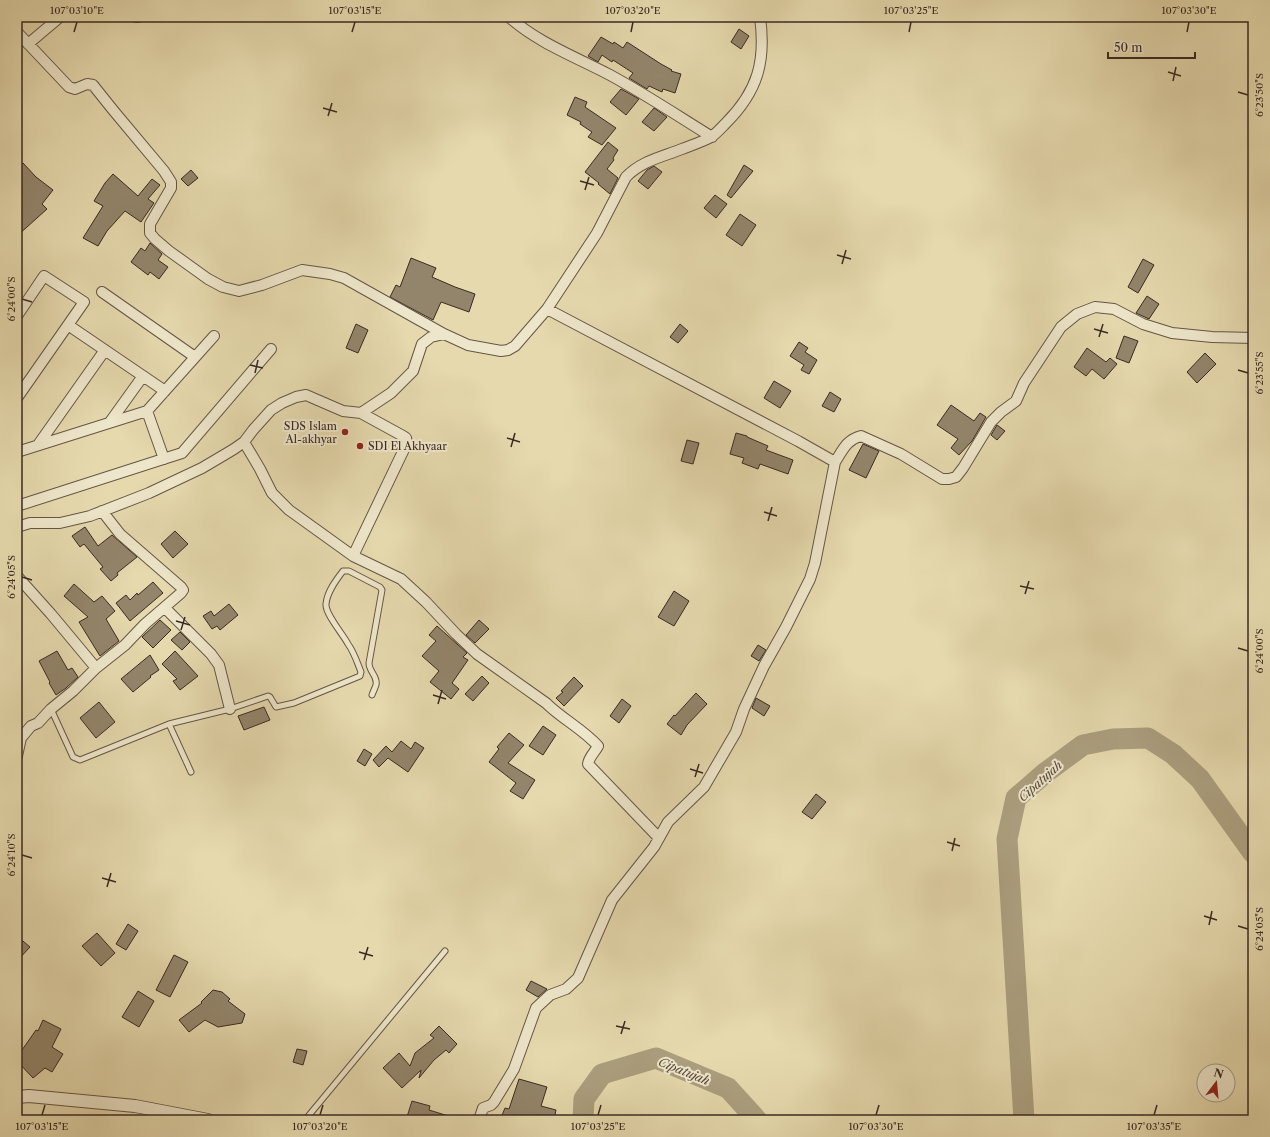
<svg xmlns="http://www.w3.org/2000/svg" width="1270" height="1137" viewBox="0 0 1270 1137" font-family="'Libre Caslon Text',serif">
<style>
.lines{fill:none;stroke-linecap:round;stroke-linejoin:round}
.river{stroke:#ab9e7e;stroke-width:21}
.building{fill:#93856b;stroke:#3a2a23}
.service-casing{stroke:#655646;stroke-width:7}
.minor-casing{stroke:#655646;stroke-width:12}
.tertiary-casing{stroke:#655646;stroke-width:14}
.service{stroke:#eee6ca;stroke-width:5}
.minor{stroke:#eee6ca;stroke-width:10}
.tertiary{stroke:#eee6ca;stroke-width:12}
.ticks{fill:none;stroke:#3a2a23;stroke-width:1.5}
.poi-dot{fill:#8f2418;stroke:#eee6ca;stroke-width:1.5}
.labels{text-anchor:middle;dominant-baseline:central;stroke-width:4;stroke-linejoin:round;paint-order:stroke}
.poi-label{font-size:11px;fill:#3a2a23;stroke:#eee6ca;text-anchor:end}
.water-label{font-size:12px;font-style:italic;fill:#56473a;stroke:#eee6ca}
.neatline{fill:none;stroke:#3a2a23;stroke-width:1.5}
.ticks-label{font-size:10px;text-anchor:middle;fill:#3a2a23}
</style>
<rect width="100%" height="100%" fill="#e5d9ad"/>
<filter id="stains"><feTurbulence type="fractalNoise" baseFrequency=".005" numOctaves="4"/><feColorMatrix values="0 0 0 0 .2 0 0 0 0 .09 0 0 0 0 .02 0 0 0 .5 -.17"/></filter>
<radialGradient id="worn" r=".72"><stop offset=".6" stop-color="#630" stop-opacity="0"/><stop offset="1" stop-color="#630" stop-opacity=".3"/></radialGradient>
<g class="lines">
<path class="river" d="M583,1120L584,1099L602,1074L656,1058L728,1088L757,1120
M1024,1120L1007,839L1016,798L1045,773L1083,745L1113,739L1148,738L1173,754L1200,779L1253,853"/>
</g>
<path class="building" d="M739,29L749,36L741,49L731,42Z
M601,37L613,44L614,42L623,48L627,42L661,64L672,70L671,71L681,74L675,93L663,89L662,92L649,86L647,89L629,78L633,73L613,60L612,62L602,55L598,62L588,56Z
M621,89L639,99L626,115L610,102Z
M575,97L587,102L585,107L616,128L602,145L588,137L592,132L580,124L581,122L567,115Z
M654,108L667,117L654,131L642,122Z
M608,142L618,150L613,158L614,160L607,169L618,178L610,194L598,184L599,183L585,172Z
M23,163L36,177L53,190L42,204L47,209L17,236V169Z
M744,165L753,171L731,198L727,195Z
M654,166L662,172L648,189L638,181L647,170Z
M191,170L198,178L188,186L181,179Z
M113,174L138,196L152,179L160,185L148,199L154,203L141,222L125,211L107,231L98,246L83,238L103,206L94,201L105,183Z
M715,195L727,204L716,218L704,208Z
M740,214L756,225L742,246L726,235Z
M150,243L162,254L158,260L168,267L159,279L150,272L148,275L131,262L141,248L145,251Z
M411,258L436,268L432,277L455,287L475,294L469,312L441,302L433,320L390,297L396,285L400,287Z
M1143,259L1154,265L1138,293L1128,287Z
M1147,296L1159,304L1149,319L1136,313Z
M356,324L368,330L358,353L346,348Z
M680,324L688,331L678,343L670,337Z
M1124,336L1138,341L1129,363L1116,358Z
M799,342L808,348L805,352L817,360L809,374L801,370L804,365L790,356Z
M1087,348L1106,362L1110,358L1117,364L1104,379L1092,369L1086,376L1074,367Z
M1205,353L1216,364L1197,383L1187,372Z
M774,381L791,391L780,408L764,398Z
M830,392L841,399L834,412L822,406Z
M951,405L974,421L980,413L986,417L972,441L959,455L951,448L958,439L937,425Z
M997,425L1005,431L997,440L991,435Z
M736,433L747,436V437L768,446L766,450L793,460L788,474L760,464L758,469L742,463L744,458L730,454Z
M687,440L699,443L693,464L681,461Z
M863,444L879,451L866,478L849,470Z
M85,527L98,546L112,535L137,557L117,573L118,575L111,581L100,569L103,567L84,544L80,547L72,536Z
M175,531L188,544L173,558L161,544Z
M153,582L163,593L130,621L116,603L126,595L130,600L137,593L138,595Z
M74,584L94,602L102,596L115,611L106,619L119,641L100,656L79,622L88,617L64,596Z
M674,591L689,601L674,626L658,617Z
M229,604L238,615L220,630L217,626L212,629L203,616L211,611L214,616Z
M160,620L171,630L153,648L142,637Z
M479,620L489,629L475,643L466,635Z
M437,626L467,653L463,657L468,660L452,683L459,689L451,699L430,682L439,671L422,656L436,641L429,635Z
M180,632L190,642L182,650L171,640Z
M758,645L766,650L759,661L751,656Z
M57,651L68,670L72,668L78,677L66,688L56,695L49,683L50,682L39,661Z
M175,651L198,676L180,690L173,681L177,679L162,664Z
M150,655L159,670L150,676L151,677L133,692L121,679Z
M482,676L489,683L473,701L465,694Z
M574,677L583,686L564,706L556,698L563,692L561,691Z
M696,693L707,704L687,725L681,735L667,724L674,715L675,716Z
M756,698L770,706L764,716L752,708Z
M622,699L631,706L619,723L610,716Z
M99,702L115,722L96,738L80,718Z
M264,707L270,720L244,730L238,716Z
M543,726L556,735L543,755L529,746Z
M509,733L524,745L508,763L535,780L523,799L510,791L516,783L489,762L499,749L497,747Z
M401,741L411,749L415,742L424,748L408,772L388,758L379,767L373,760L386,746L392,752Z
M364,749L372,754L365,766L357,761Z
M816,794L826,802L812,819L802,812Z
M128,924L138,931L126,950L116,944Z
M97,933L115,953L101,966L82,946Z
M17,936L30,947L17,961Z
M174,955L188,962L170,997L156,990Z
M531,981L547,989L538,997L526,990Z
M213,990L222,992L230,999L228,1001L245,1014L242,1023L218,1027L205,1020L189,1032L179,1020L202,1003L201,1002Z
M138,991L154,1001L139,1027L122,1017Z
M43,1020L61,1029L52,1047L63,1054L52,1072L45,1068L33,1078L17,1061V1044L22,1050L36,1030L38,1031Z
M439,1026L457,1044L449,1053L446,1050L434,1060L419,1078L421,1070L402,1088L383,1068L399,1053L410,1066L415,1053L434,1038L430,1035Z
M297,1049L307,1051L303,1065L293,1062Z
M519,1079L547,1087L541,1106L556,1110L554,1120H500L505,1108L509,1109Z
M412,1101L430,1106L429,1110L455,1118L454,1120H406Z"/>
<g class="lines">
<defs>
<path id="service" d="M51,709L73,757L80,760L169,724L230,709L268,696L270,697L276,707L294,703L360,676L361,672C357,662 354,652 348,644C343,634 325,614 326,604C327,592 336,580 343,571H349L380,587L382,590L369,663C369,672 378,676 376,685C375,688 373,692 372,695
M169,724L191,772
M305,1120L445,951"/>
<path id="minor" d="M136,17H138
M509,17C538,43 576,57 610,75C645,94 678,116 712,137
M17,32L69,87L75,89L87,84L93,85L113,110L164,171L171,182V188L150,224V233L155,239L169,251L208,279L223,287L239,291L262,285L302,270L330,274L344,278L444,334
M28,44L60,17
M102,292L195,357
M547,309L798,441L835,462C843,450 846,440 861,436L901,454L942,479H949L956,477L963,468L991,422L1001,412L1016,401L1024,383L1061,327L1077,314L1095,307L1114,309L1143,324L1172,333L1212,337L1253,338
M17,316L44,276L84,302L17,398
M68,325L165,391
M147,411L164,459
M110,422L143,376
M244,442L260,469L272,493L289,510L353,556L401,579L426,602L456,634L477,654L546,703C562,719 583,729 598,746C595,752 589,757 588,764L659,838
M38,445L105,350
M17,452L147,411L214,336
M17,506L182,453L271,349
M17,527L30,523H60L90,516L149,493L202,468L224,455L234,449L244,442L253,430L271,410L282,403L296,397L306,395L343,411L361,413L391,393L413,371L422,344L431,337L444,334L468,345L501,351L508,350L515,346L547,309L597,233L626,177C641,161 662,157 682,149C692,145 702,142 711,137C716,134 722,127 726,123C758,91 766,61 760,17
M353,556L407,443L406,438L403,436L361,413
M17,576L51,614L96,668
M165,608L211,654L219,665L230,709
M17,756L21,738L31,726L38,723L51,709L73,691L96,668L125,645L145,624L181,593L183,590L181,587L120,534L102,511
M479,1120L483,1108L491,1105L494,1102L514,1069L536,1008L550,995L566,989L578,978L612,900L654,847L668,822L704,787L736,732L744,709L764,666L786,627L810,579L815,563L835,462"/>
<path id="tertiary" d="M17,1097L29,1096L135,1106L208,1120"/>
</defs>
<use href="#service" class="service-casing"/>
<use href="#minor" class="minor-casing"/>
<use href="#tertiary" class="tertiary-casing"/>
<use href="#service" class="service"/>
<use href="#minor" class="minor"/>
<use href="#tertiary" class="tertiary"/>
</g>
<path class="ticks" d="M74,32L77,22M352,32L355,22M631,32L633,22M909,32L911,22M1187,32L1189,22M1168,72L1181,76M1173,81L1176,67M1238,92L1248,95M323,108L337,112M328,116L332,103M580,181L594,185M585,190L589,177M837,255L851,259M842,264L846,250M22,299L32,302M1094,329L1108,333M1099,337L1103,324M250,365L263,368M1238,370L1248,373M255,373L258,360M507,438L520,442M511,447L515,433M764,512L777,516M768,521L772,507M22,577L32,580M1020,586L1034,589M1025,594L1029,581M176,621L190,625M181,630L185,617M1238,648L1248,651M433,695L446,699M438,704L442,690M690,769L703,773M695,777L699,764M947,842L960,846M952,851L955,838M22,855L32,858M102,878L116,882M107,887L111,873M1204,916L1217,920M1209,925L1212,911M1238,926L1248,929M359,952L373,956M364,960L368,947M616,1026L630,1029M621,1034L625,1021M42,1115L45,1105M320,1115L323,1105M598,1115L601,1105M876,1115L879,1105M1154,1115L1157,1105"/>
<g class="poi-dot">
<circle cx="345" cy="432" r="4"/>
<circle cx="360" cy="446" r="4"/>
</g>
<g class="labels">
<g class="poi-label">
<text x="337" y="426">SDS Islam<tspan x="337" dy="13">Al-akhyar</tspan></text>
<text x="368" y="446" text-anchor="start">SDI El Akhyaar</text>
</g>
<g class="water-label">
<text transform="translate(1040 781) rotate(-42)">Cipatujah</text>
<text transform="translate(684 1071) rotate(22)">Cipatujah</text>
</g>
</g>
<rect width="1270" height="1137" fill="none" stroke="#e5d9ad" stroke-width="44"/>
<g transform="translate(1216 1083) rotate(16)"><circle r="19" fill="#eee6ca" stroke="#a69b87"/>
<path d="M0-3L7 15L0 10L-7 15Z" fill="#8f2418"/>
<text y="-6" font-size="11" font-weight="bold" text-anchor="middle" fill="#3a2a23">N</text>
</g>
<path d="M1108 52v6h87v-6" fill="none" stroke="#3a2a23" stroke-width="2"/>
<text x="1114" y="52" font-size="12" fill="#3a2a23" stroke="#eee6ca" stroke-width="3" paint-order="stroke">50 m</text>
<rect x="22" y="22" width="1226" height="1093" class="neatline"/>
<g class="ticks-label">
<text x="77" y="14">107°03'10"E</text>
<text x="355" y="14">107°03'15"E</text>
<text x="633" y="14">107°03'20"E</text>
<text x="911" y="14">107°03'25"E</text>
<text x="1189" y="14">107°03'30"E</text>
<text transform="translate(1259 95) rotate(-90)" y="4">6°23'50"S</text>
<text transform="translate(11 299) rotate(-90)" y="4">6°24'00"S</text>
<text transform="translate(1259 373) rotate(-90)" y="4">6°23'55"S</text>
<text transform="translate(11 577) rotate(-90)" y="4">6°24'05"S</text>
<text transform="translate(1259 651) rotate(-90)" y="4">6°24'00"S</text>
<text transform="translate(11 855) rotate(-90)" y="4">6°24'10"S</text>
<text transform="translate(1259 929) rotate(-90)" y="4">6°24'05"S</text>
<text x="42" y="1130">107°03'15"E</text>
<text x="320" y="1130">107°03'20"E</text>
<text x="598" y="1130">107°03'25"E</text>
<text x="876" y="1130">107°03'30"E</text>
<text x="1154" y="1130">107°03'35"E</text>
</g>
<rect width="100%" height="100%" filter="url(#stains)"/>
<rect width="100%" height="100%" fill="url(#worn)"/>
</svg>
